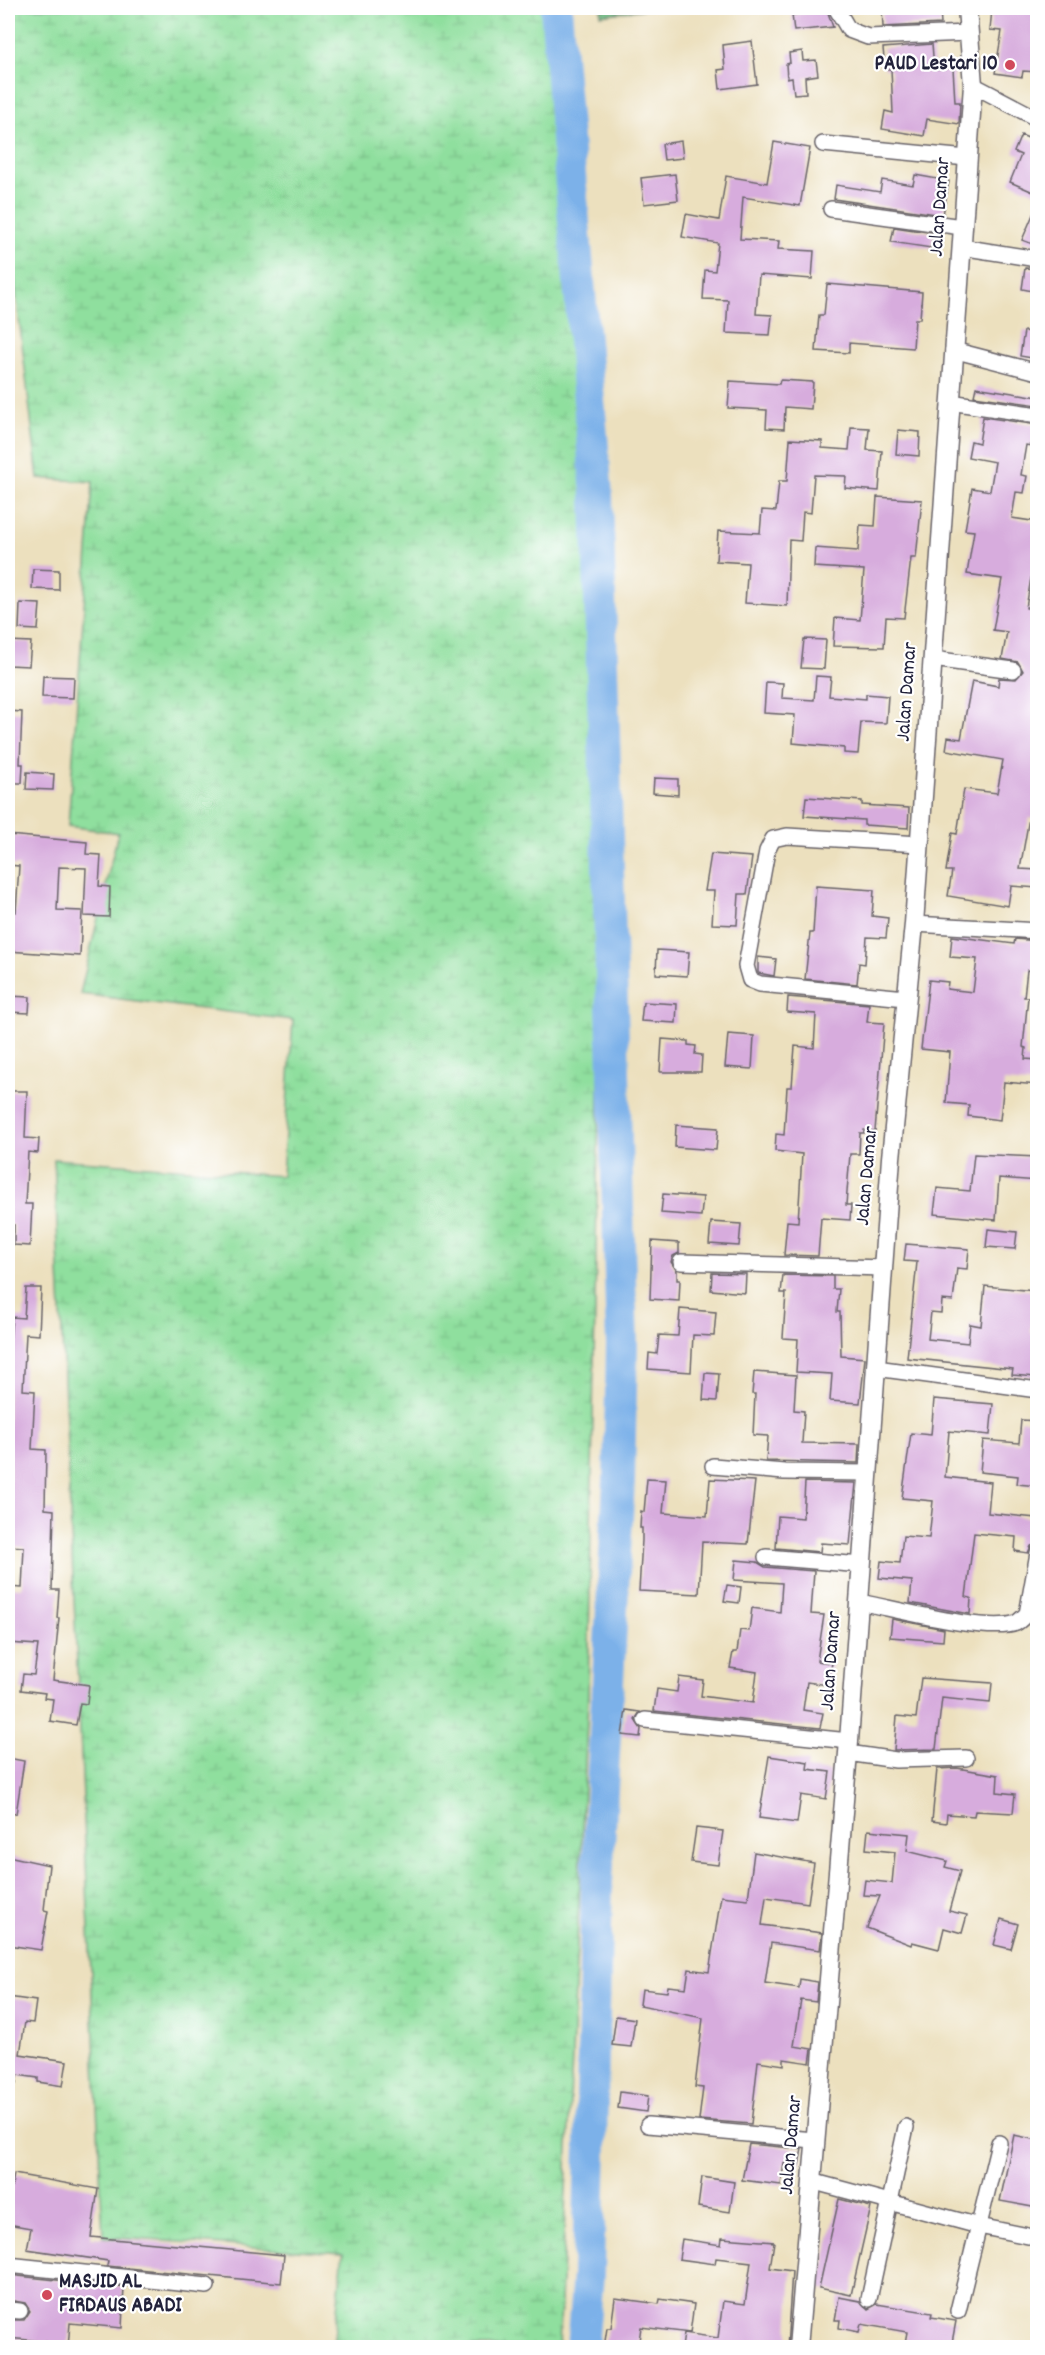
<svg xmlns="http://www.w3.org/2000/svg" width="1045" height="2355" viewBox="0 0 1045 2355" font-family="Dekko,sans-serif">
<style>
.forest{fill:url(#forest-firs);stroke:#4a7060;stroke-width:1.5}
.wetland{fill:url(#wetland-marsh);stroke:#58806c;stroke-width:1.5}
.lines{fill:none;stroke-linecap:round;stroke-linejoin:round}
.river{stroke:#7bb1e9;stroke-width:32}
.building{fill:#d7acdd}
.minor-casing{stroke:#696469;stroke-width:18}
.tertiary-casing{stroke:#696469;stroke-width:21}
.minor{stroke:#fff;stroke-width:15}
.tertiary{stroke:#fff;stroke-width:18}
.poi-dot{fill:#d1495b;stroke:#fff;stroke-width:2}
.labels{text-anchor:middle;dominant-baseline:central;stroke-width:4.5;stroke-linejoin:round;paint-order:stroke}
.poi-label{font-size:21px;font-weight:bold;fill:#22223b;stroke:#fff;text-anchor:end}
.street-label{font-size:21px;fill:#22223b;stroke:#fff}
</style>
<defs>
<pattern id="forest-firs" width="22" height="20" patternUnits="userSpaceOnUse" patternTransform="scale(1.5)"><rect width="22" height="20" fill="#73be85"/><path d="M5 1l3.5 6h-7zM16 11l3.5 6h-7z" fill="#5e9a6e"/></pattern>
<pattern id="wetland-marsh" width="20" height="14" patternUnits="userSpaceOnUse" patternTransform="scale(1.5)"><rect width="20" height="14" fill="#8fdf9e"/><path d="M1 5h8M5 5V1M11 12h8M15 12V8" fill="none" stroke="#7bbf89"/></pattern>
</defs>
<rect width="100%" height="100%" fill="#fff"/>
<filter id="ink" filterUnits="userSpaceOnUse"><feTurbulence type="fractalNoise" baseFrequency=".0167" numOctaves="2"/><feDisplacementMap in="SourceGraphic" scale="12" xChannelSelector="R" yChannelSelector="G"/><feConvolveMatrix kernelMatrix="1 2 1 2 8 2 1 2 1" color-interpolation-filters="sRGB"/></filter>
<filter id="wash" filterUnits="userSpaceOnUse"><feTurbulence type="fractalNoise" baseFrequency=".008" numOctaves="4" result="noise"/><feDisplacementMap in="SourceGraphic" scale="24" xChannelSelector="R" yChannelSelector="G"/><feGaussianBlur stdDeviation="1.35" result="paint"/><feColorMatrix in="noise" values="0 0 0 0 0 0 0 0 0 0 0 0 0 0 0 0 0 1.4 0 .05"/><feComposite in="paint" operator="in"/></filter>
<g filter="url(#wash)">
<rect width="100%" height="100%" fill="#ece0be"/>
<path class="forest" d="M601,8H652L601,15Z"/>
<path class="wetland" d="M8,8H546L605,745L588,1699L559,2347H333L343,2253L103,2237L54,1159L282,1176L293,1020L80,994L118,833L68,826L93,482L38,478L8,226Z"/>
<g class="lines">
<path class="river" d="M556,8L597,495L622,1345L619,1481L597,1882L588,2275L582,2348"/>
</g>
<g id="blocks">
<path class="building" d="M882,8H940L941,24L883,27Z
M992,9L1038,12V72L1023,71L1022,77L995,73L1002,31L990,30Z
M827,10L833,27L794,31L792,15Z
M752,41L757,84L720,89L718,70L725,69L723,45Z
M932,44L934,69L953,68L955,102H960L959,124L927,119L924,136L882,129L885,111L893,113L891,69H885L883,48Z
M802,51L803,61L816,60L818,75L805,77L806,93L794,94L792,78L787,79L786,64L790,63L789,53Z
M1021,135L1038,142V194L1010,182L1021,155L1014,152Z
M681,141L683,158L664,160L662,144Z
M774,142L810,148L800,206L743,197L740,239L779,241L778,249L814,251L812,279L759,275L756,314L772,315L770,335L726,333L728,300L703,299L705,270L715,271L718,243L682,237L686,214L719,220L726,176L767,183Z
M675,174L678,200L644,204L641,178Z
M915,175L949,181L943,215L834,199L836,185L880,192L882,180L913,185Z
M1038,203V246L1022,240Z
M894,227L934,233L931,248L891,242Z
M1025,268L1038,269V292L1022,289Z
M827,284L922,292L920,319H915L913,348L849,343V353L816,351L819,315H824Z
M1024,331L1038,333V359L1020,356Z
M780,380L813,382L811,409L785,407L784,429L766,428L767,410L728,408L730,381L779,384Z
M976,387L1038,397V405L974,396Z
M983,417L1038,425V447L1026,445L1021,475L1027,476L1024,493L1016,492L1012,518L1038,522V579L1031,578L1026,608L1038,610V819L1029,818L1020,869L1038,870V888L1011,886L1008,906L948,896L952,871H946L952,833L957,834L964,789L997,793L1003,760L946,750L948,737L961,739L972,681L998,686L999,678L1016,679L1023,671L1018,662L1002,659L1007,632L993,630L1002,579L967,574L974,531L965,530L972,488L990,491L995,462L968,457L971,441L979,443Z
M851,427L869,428L867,450L882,451L879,491L845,488L846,476L814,475L811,513L803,512L801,541L789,540L787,606L745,603L748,563L716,561L718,531L760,533L762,510L776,511L779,481H787L790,439L822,441V448L849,450Z
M898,430L920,432L919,456L896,454Z
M877,497L922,500L916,558H911L904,618L886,617L884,647L833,646L835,618L860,620L864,570L814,567L815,548L858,551L860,525L875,526Z
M33,569L59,570V590L32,589Z
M20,603L40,604L38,630L19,629Z
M804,639L826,640L824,669L801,668Z
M8,641L31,642L29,666L8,665Z
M43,676L74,677L73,698L42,697Z
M816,676L831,677L829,696L866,699V694L888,696L886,723L861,722L858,754L844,753V748L793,743L795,715L764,713L766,682L783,683L782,698L814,700Z
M8,711L22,712L20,764H23L22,783H8Z
M27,772L54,774L53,790L26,789Z
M654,778L678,779V795L653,793Z
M806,797L862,801V805L909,808L908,828L864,825V820L804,816Z
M8,835L87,842L86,854L101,855L99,886L110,887L109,917L84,916L86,868L59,867L57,910L82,911L80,956L8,951L9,912H16L19,866L8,865Z
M711,854L752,857L747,894H739L737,925L712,924L714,891H705Z
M816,886L874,890L872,916L888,918L886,938L867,937L865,964L859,963L857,984L805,979L810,933H813Z
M952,936L1014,944L1015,939L1038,941V971L1027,970L1024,997H1028L1023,1047L1026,1048L1025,1059L1038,1060V1085L1004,1082L1000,1120L968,1116L969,1105L946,1103L950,1052L921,1049L929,980L948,982L947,989L973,992L977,959L950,957Z
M657,950L689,952L687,976L656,974Z
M758,957L776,959L774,976L758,973Z
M8,996L30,997L29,1013L8,1012Z
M788,997L869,1004L867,1022L884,1023L875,1131L864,1130V1133H860L859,1154H850L846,1205H851L850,1220L821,1218L818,1256L784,1255L787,1221L798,1222L802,1154L775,1151L776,1134L784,1135L787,1087H792L795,1046L814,1048L816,1014L787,1012Z
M643,1002L677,1004L676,1023L641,1021Z
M728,1034L754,1036L752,1069L725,1067Z
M662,1039L688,1041V1045L696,1046L695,1054L702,1055L701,1072H660Z
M8,1091H27L25,1138L39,1139L38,1153L28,1152L25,1204H32L30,1246L14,1245V1225L8,1224Z
M676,1125L718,1128L716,1150L675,1147Z
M974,1154L1038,1157V1181L999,1178L996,1220L934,1214L937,1188L970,1191Z
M663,1194L703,1197L701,1216L661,1213Z
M711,1222L741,1224L739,1246L709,1244Z
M988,1229L1017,1232L1015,1249L986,1247Z
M652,1241L679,1243V1253L673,1256L671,1262L677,1271V1280H680L679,1301L650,1299Z
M906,1244L969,1249L967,1269L957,1268L953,1301L942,1300L941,1313L931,1312L928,1339L968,1343L970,1324L981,1326L985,1286L1035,1291L1031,1333L1038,1334L1036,1377L1012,1375L1013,1369L907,1358L917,1262L904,1261Z
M712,1273L746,1274L745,1293L711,1290Z
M783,1275L833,1276V1289H839L837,1312H840L841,1356L865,1358L860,1403L830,1401L832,1374L796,1372L798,1339L783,1338L786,1293H781Z
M26,1288H41L39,1335L26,1334L23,1390L35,1391L32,1449L46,1450L45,1509L54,1510L52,1590H59L57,1618H59L53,1680L89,1685L87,1704L80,1703L76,1725L50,1721L53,1699L44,1698L45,1693L21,1690L23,1674L34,1675L38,1645L8,1643V1587L22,1588L24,1547L8,1546L10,1451H8V1341H10L12,1317L24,1318Z
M680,1309L716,1312L714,1336L693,1335L691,1372L648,1369L649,1353L657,1354L659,1335L678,1336Z
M754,1372L796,1375L794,1410L804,1411L802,1443L859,1444L858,1463L766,1461L768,1436L753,1435L755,1394H752Z
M705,1373L719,1374L717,1401L703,1400Z
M934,1399L993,1404L990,1435L949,1431L945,1477L991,1482L988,1513L1036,1518L1037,1544L1031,1546L1028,1553L1015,1551L1016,1537L974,1533L966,1597L971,1598L970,1614L910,1603L912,1581L879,1578L881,1561L900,1563L903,1536L929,1538L933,1501L902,1498L911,1433L931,1435Z
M1021,1420L1038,1421V1486L1017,1484L1018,1476L980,1472L983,1440L1019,1443Z
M647,1479L666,1480L663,1513L707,1516L710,1479L755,1481L748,1544L702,1542L699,1594L639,1591L642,1540V1528H640L641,1511L644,1512Z
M805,1482L856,1483L850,1545L821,1543L820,1552L776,1548L778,1516L803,1518Z
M736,1560L757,1562L765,1567L814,1571L811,1614L824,1615L817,1661L832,1663L828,1685L807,1682L803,1710L823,1713L820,1728L654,1711L657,1689L677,1692L679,1677L703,1680L701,1696L753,1703L757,1672L730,1668L733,1652H737L740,1630L749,1631L752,1608L780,1612L782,1583L734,1580Z
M727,1585L741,1587L739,1603L724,1601Z
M892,1619L944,1629L943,1641L890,1637Z
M921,1678L992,1683L990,1703L942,1698L936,1749L894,1750L897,1716L916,1718Z
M626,1710L640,1712L635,1720L641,1729L640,1737L622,1735Z
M769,1756L808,1762L807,1769L830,1772L826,1799L801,1795L797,1823L759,1818Z
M8,1758L24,1761L16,1814L8,1813Z
M957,1768L998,1775L997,1792L1015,1794L1013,1813L975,1811L974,1816L947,1814L946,1823L932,1821L937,1769Z
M696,1828L723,1831L718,1865L691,1862Z
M868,1830L909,1834L907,1851L947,1861L945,1867L960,1871L949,1911L967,1915L962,1933L944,1928L939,1949L912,1942L911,1945L867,1928L880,1896L863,1895L865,1880L892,1883L895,1852L866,1849Z
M754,1852L814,1863L808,1903L766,1897L762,1925L822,1933L820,1950L771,1943L765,1983L799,1988L800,1979L818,1982L816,2002L801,2000L794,2046L812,2049L810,2063L784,2059V2065L758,2061L751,2124L699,2120L703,2088L695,2087L703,2018L640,2005L642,1989L667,1992L668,1986L686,1988L689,1969L709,1972L721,1896L748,1899Z
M8,1856L49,1865L44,1910L48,1911L41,1950L8,1945L12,1901L8,1900Z
M1001,1919L1018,1924L1011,1949L994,1945Z
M8,1997L36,2001L33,2023L25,2022L20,2054L67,2061L63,2086L38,2082V2078L17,2075L16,2084H8Z
M616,2016L635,2019L631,2047L612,2045Z
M620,2092L648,2096L646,2112L618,2108Z
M1014,2135L1038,2140V2208L1000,2201Z
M749,2144L802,2149L799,2165L784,2163L781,2185L742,2180Z
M14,2174L98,2189L91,2237L284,2255L281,2283L107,2266L108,2261L27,2249L31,2228L8,2224V2207Z
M702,2177L734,2182L730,2212L698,2207Z
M839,2199L871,2207L851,2295L819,2288Z
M722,2238L774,2242L770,2268L792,2271L787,2348H682L684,2333L718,2338L723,2301L745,2304L751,2262L716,2258L715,2264L679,2259L682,2239L721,2245Z
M8,2275L124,2287L122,2328L70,2323L68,2348H48V2342L8,2338V2320H24L30,2311L25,2303L8,2300Z
M839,2297L860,2301L868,2309L877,2304L932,2313L931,2317L956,2321L951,2348H904L907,2332L861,2324L859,2332L839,2328L840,2320H835Z
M615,2298L659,2304L660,2299L694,2304L690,2333L641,2327L638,2348H604L607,2328H611Z"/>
</g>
</g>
<g filter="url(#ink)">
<use href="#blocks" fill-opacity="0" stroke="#696469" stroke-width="1.5"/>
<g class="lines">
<defs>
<path id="minor" d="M836,8L849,30L868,37L969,33
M973,85L1038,119
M823,144L967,158
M831,209L962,227
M961,247L1031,258
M953,350L1038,372
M950,402L1038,415
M933,659L1013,670
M914,924L1038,931
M906,998L760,984L750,980L746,966L767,851L773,839L787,836L920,844
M681,1262L883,1268
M876,1368L1038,1390
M713,1466L784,1472L868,1473
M766,1557L862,1565
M859,1602C892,1608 988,1634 1016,1623C1020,1621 1023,1617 1027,1614L1038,1553
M645,1720L849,1741
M848,1753L896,1760L966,1758
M648,2125L814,2140
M811,2181L979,2226L1038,2238
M8,2265L207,2286
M869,2299L906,2127
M8,2310L20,2311
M958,2311L999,2143"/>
<path id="tertiary" d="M798,2348L849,1741L891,1158L914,924L973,85L967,8"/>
</defs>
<use href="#minor" class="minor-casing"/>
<use href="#tertiary" class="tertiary-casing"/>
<use href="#minor" class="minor"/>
<use href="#tertiary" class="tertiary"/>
</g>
</g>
<g class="poi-dot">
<circle cx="1010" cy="65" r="6"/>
<circle cx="47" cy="2295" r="6"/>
</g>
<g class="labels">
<g class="poi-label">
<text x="998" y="65">PAUD Lestari 10</text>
<text x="59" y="2283" text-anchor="start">MASJID AL<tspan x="59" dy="24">FIRDAUS ABADI</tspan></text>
</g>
<g class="street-label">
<text transform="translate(941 207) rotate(-86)">Jalan Damar</text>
<text transform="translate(908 692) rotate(-86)">Jalan Damar</text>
<text transform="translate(868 1176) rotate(-85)">Jalan Damar</text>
<text transform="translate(832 1661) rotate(-86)">Jalan Damar</text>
<text transform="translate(792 2145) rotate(-85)">Jalan Damar</text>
</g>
</g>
<rect width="1045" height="2355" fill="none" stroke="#fff" stroke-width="30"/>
</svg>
